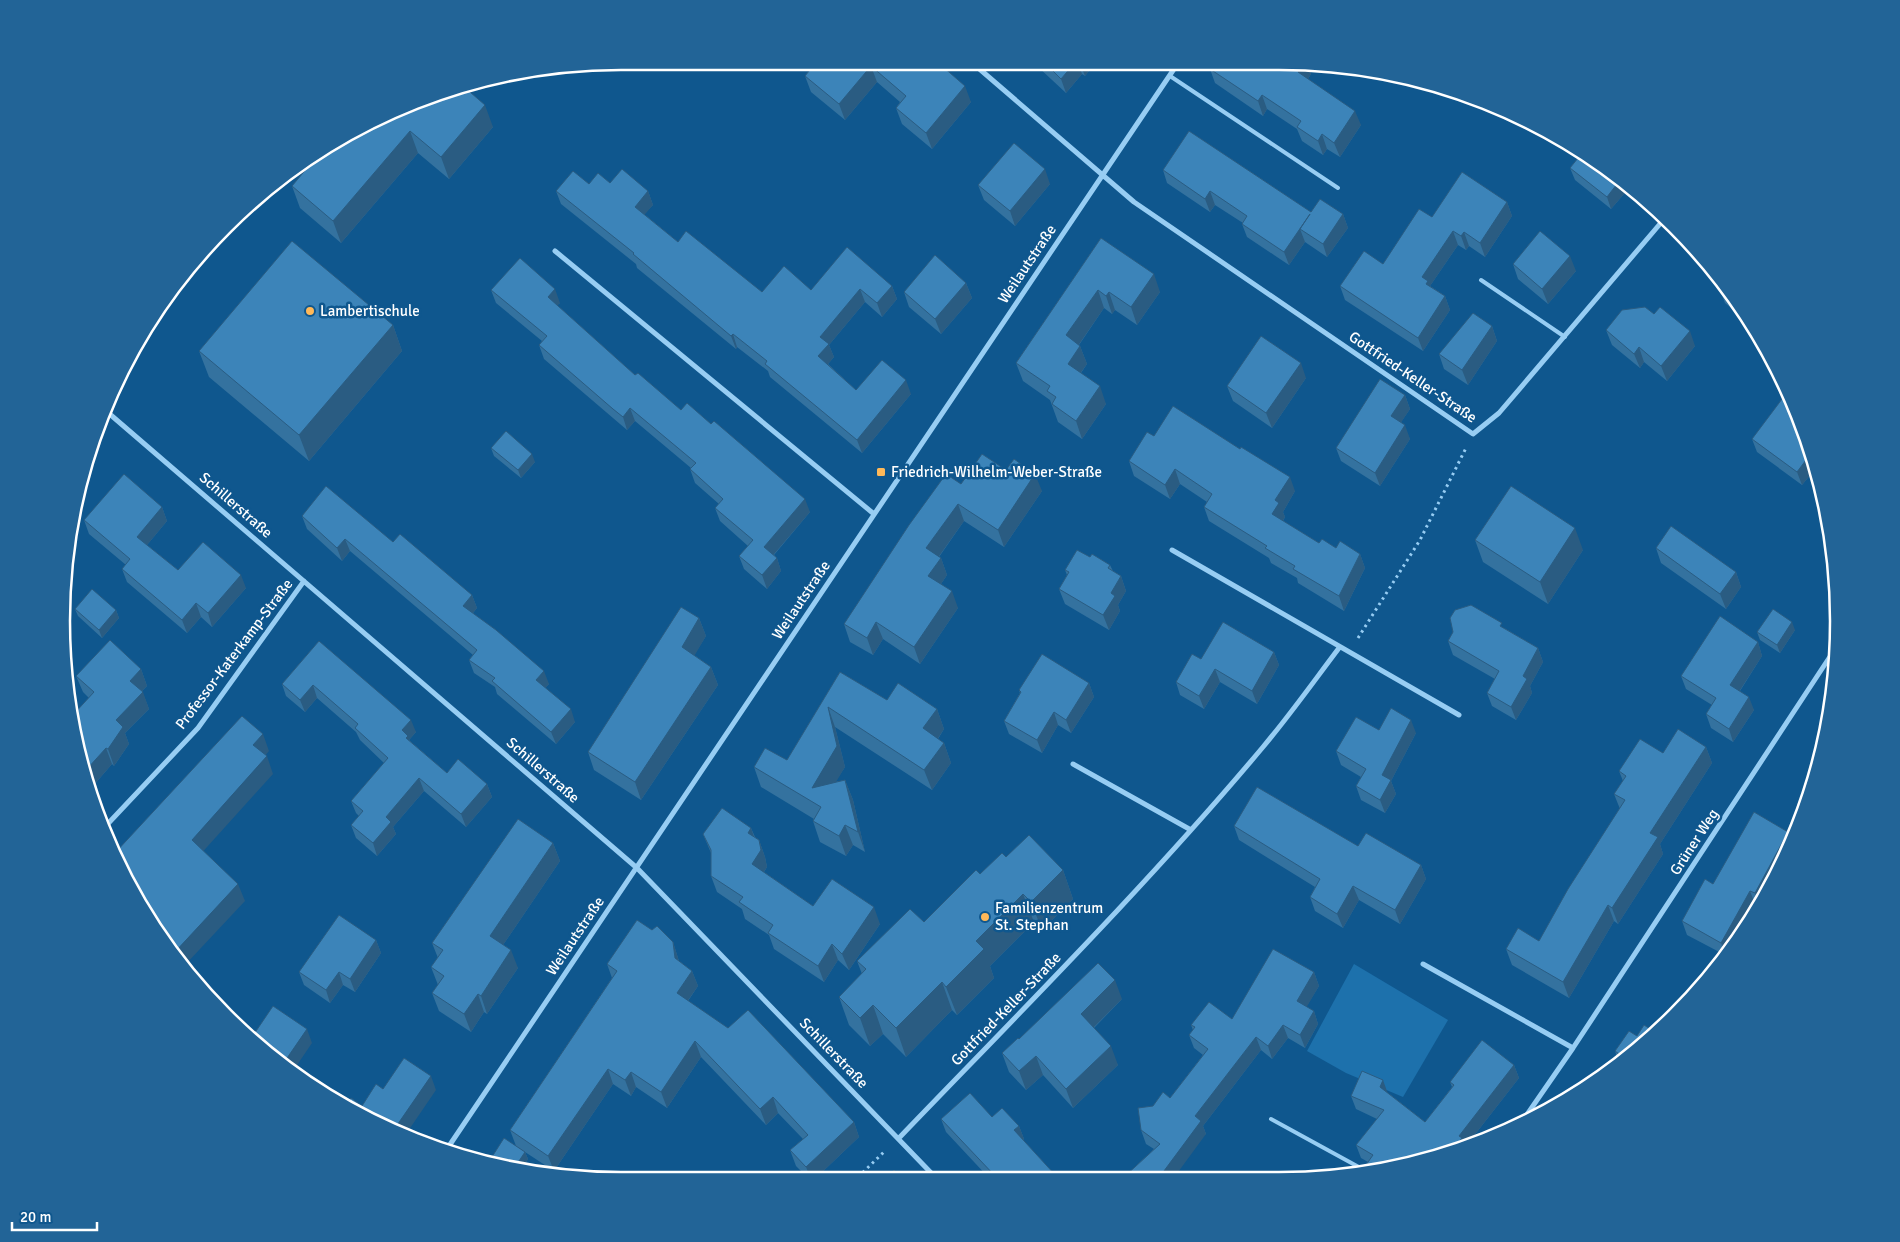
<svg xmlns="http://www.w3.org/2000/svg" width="1900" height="1242" viewBox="0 0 1900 1242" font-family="Signika,sans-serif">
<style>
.green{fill:#1d71ac}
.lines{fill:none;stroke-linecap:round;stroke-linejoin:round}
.path{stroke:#97cdf3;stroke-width:3;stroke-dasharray:2.5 4;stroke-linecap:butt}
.lane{stroke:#97cdf3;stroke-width:4}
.street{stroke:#97cdf3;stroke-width:5}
.wall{fill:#34729f}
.shaded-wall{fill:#2a5c82}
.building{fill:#3c84b9;stroke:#2a5c82}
.poi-dot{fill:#ffb959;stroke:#0f578e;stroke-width:2}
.labels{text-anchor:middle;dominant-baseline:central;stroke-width:5;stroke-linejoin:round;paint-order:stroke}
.street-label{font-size:15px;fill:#fff;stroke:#0f578e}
.poi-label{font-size:15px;fill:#fff;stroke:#0f578e;text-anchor:start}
.rim{fill:none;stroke:#fff;stroke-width:2.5}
</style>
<rect width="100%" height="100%" fill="#0f578e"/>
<path class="green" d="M1354,964L1448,1020L1403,1097L1346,1073L1307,1051Z"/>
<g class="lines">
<path class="path" d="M1358,638L1420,540L1466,448
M858,1177L886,1150"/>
<path class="lane" d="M1170,76L1338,188
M1481,280L1565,337
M1271,1119L1366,1171"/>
<path class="street" d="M976,66L1134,202L1473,434L1499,413L1665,218
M555,251L874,514
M105,410L637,868L936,1178
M1172,550L1459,715
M1073,764L1191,830
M102,830L198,728L304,581
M1423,964L1573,1048
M1519,1126L1573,1048L1835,649
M899,1138C1022,1010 1149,883 1263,747C1290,715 1314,681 1339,648
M447,1149L1176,66"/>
</g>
<path class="wall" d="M813,66H942L971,102L932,149L902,124L896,108L900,102L877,82L845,120L811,92L805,76Z
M1037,66H1093L1085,76L1082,74L1066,93Z
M1212,66H1308L1311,74L1308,79L1361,125L1340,157L1327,149L1323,155L1302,141L1297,129L1267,109L1263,116L1215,83L1210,69Z
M441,91L493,127L449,179L418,153L341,243L300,208L292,186Z
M1582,153L1630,187L1611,209L1575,180L1570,168Z
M1163,170L1311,212L1343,214L1348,228L1327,257L1305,242L1289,265L1247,237L1242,224L1243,223L1215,205L1210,212L1167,183Z
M610,183L648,191L653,205L644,214L678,242L762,292L892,286L897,299L882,317L865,302L829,345L834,357L828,364L856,390L911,394L862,453L770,377L768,371L737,347L736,349L637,268L636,264L561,204L556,191L589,184Z
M1050,184L1015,226L984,200L978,185Z
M1507,202L1512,216L1485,257L1469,246L1466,250L1458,245L1430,286L1445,296L1450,310L1423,351L1345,300L1340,286L1383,264L1432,217Z
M1101,238L1160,292L1137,325L1115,310L1112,314L1104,308L1079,345L1080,346L1087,364L1081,373L1106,404L1082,439L1058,422L1050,400L1023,381L1016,363Z
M1687,241L1723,280L1724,282L1689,248Z
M1513,264L1576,271L1548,304L1518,279Z
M966,283L972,298L941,334L909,307L904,292Z
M1726,284L1750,324L1725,303L1720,290Z
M491,290L560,303L557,305L635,375L681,410L810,512L774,555L777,558L781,571L767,589L744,569L739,556L748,546L720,521L715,508L719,504L695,483L690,469L691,468L635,421L627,430L544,359L539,345L542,341L496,303Z
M1654,314L1695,346L1667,381L1644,362L1640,368L1612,345L1606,330Z
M393,325L402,351L309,461L209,377L199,351Z
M1492,326L1497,341L1468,385L1444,369L1439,354Z
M1306,378L1272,428L1233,401L1227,386Z
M1405,395L1410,409L1401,422L1410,439L1380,486L1341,461L1336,448Z
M1794,408L1820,476V481L1811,474L1802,485L1757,452L1752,439Z
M1154,436L1295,491L1283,512L1285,517L1283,521L1319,543L1360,554L1365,568L1344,611L1298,583L1297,578L1271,563L1269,558L1209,521L1204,507L1207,502L1180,484L1170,499L1134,476L1129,461Z
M491,448L535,462L521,478L494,456Z
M1006,470L1042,491L1004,547L964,521L939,557L941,558L947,575L941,584L958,608L920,664L883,639L873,655L850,642L844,624L961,484Z
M162,507L167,521L147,545L178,570L246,588L212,627L201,617L187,633L127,582L122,569L126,565L89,534L84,520Z
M302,516L393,542L472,595L477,608L473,613L549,684L545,688L575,722L556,744L497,694L495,687L474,673L469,660L473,655L350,551L342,561L307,529Z
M1475,540L1583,550L1548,604L1483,562Z
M1656,548L1736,572L1741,587L1726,609L1661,563Z
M1090,557L1110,565L1113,571L1121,576L1126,591L1118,605L1120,611L1109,630L1065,604L1059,589L1067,575L1065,570Z
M75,609L116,610L119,618L102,638L78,616Z
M699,618L706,636L694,655L711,667L718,685L641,800L594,770L588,752Z
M1504,628L1538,648L1543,662L1530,686L1532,693L1516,720L1492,706L1487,693L1495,679L1453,655L1448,641Z
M1795,630L1780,653L1760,640L1757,632Z
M319,641L416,732L409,740L410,741L447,773L487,784L492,797L466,827L424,791L393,827L396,834L377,856L356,838L351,825L359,816L356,813L351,801L384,763L360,740L356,732L317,698L305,712L286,696L282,684Z
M1758,642L1762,656L1740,691L1754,710L1733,742L1711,728L1706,714L1712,705L1686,689L1681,676Z
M1274,652L1279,665L1257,704L1220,682L1204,709L1180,695L1176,682L1201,659Z
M141,669L147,686L142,691L149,709L125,733L129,744L114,766L112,764L93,786L84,778L80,766L72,716L89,698L83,692L76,676Z
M840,672L887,700L937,709L944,729L938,739L944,743L951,763L932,790L835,727L845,767L835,782L845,780L853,800L865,852L853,845L846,856L820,842L813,821L814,819L761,787L754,767L787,760Z
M1089,683L1094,697L1071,733L1058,725L1042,753L1009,734L1004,721L1020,693L1019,690Z
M1379,730L1416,733L1391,781L1396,794L1385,813L1361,800L1356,786L1361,777L1341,765L1336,751Z
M1706,747L1712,763L1660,844L1663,854L1618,924L1614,921L1569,998L1512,965L1506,949L1539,941L1620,809L1614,794L1623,781L1619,771L1663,753Z
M1234,826L1358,846L1421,865L1426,879L1400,924L1359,900L1343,928L1315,911L1310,897L1315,887L1239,840Z
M751,828L755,837L759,840L765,857L767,867L764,872L813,906L880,924L849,970L838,960L824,982L774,949L769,935L745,919L742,909L717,892L711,876V853L703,834Z
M1791,840L1768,892L1761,905L1760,907L1755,904L1734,942L1725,955L1687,935L1682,921L1713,884Z
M553,843L560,861L503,945L518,968L487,1014L484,1012L471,1032L439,1011L432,993L438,985L431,967L438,958L432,943Z
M1006,857L1063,870L1073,899L1042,930L1034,922L990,966L994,978L957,1015L952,1010L906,1057L883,1034L870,1046L849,1025L839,997L862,974L857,961L924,922L980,874Z
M652,930L673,942L678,958L679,961L692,971L698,986L688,1001L854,1122L859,1137L817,1177H807L796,1166L790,1150L803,1139L778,1113L766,1125L701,1057L667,1108L636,1087L631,1096L613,1084L554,1171L525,1152L528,1159L522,1169L490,1160L516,1146L510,1130L612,978L607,964Z
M376,940L381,953L355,992L343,985L330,1003L304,985L299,972Z
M1314,972L1319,986L1306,1007L1314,1011L1318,1024L1305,1048L1288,1038L1272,1059L1261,1050L1203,1126L1206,1134L1123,1178L1154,1149L1146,1144L1141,1130L1153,1106L1170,1098L1203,1055L1194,1048L1189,1035L1193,1030L1191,1025L1232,1019Z
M1122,999L1094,1028L1118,1065L1073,1108L1043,1075L1026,1090L1009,1072L1002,1053L1019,1039Z
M1637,1036L1619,1063L1615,1051Z
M1514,1065L1519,1078L1466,1146L1424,1162L1361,1172L1368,1162L1361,1158L1356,1145L1377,1119L1356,1109L1351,1096L1388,1093L1425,1122L1452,1087L1450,1082Z
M992,1117L1019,1126L1024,1139L1023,1140L1058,1178H989L946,1132L941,1119Z"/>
<path class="shaded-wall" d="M871,66L877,82L845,120L839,104Z
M1072,66H1079L1082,74L1066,93L1061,79Z
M1081,66H1093L1085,76Z
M1302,66H1308L1311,74L1303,87L1298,72Z
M965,86L971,102L932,149L926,133Z
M1262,95L1267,109L1263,116L1258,101Z
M485,105L493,127L449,179L441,157Z
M1355,111L1361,125L1340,157L1334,143Z
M410,131L418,153L341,243L333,221Z
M1322,134L1327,149L1323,155L1318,141Z
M1045,169L1050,184L1015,226L1010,211Z
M1620,180L1630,187L1611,209L1607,197Z
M648,191L653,205L640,220L635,207Z
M1210,191L1215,205L1210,212L1205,199Z
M1507,202L1512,216L1485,257L1480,243Z
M1310,214L1300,229L1305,242L1289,265L1284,252Z
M1343,214L1348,228L1327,257L1323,244Z
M1453,231L1458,245L1430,286L1433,295L1422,277Z
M1464,232L1469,246L1466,250L1461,236Z
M1570,256L1576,271L1548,304L1542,289Z
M1154,274L1160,292L1137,325L1131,307Z
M966,283L972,298L941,334L935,319Z
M892,286L897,299L882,317L877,303Z
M555,289L560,303L553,310L548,297Z
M860,289L865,302L829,345L834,357L823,370L818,356L820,337Z
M1098,290L1104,308L1073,353L1066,335Z
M1109,292L1115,310L1112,314L1106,296Z
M1445,296L1450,310L1423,351L1418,338Z
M393,325L402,351L309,461L299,435Z
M1492,326L1497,341L1468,385L1462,370Z
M1690,331L1695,346L1667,381L1661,366Z
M733,334L737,347L736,349L731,336Z
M1080,346L1087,364L1074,382L1068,364Z
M1639,347L1644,362L1640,368L1634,354Z
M1301,363L1306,378L1272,428L1266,413Z
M906,380L911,394L862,453L857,440Z
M1100,386L1106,404L1082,439L1076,421Z
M1405,395L1410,409L1396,430L1391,416Z
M630,408L635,421L627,430L623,417Z
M1405,425L1410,439L1380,486L1375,473Z
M532,454L535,462L521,478L518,470Z
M1806,460L1811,474L1802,485L1797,472Z
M1175,469L1180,484L1170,499L1165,485Z
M1035,474L1042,491L1004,547L998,530Z
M1290,477L1295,491L1283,512L1285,517L1278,529L1272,514L1275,500Z
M805,499L810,512L769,560L764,547Z
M958,504L964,521L932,566L926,548Z
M162,507L167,521L142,551L137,537Z
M1575,528L1583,550L1548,604L1540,582Z
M345,539L350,551L342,561L337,548Z
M1360,554L1365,568L1344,611L1339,596Z
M777,558L781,571L767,589L762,575Z
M941,558L947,575L935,593L928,576Z
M1736,572L1741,587L1726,609L1720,594Z
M241,575L246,588L212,627L208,613Z
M1121,576L1126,591L1118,605L1120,611L1109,630L1103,615L1111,593Z
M952,591L958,608L920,664L914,647Z
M472,595L477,608L468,619L463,606Z
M196,603L201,617L187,633L182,620Z
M116,610L119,618L102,638L99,630Z
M699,618L706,636L689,665L682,647Z
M876,622L883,639L873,655L867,638Z
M1792,622L1795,630L1780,653L1777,645Z
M1758,642L1762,656L1735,698L1730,685Z
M1538,648L1543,662L1530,686L1532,693L1516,720L1511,707L1523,676Z
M1274,652L1279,665L1257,704L1252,691Z
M711,667L718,685L641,800L635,782Z
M141,669L147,686L136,697L130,681Z
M1215,669L1220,682L1204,709L1199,696Z
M544,671L549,684L541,693L536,680Z
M1089,683L1094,697L1071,733L1066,720Z
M313,685L317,698L305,712L300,700Z
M143,692L149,709L125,733L129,744L114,766L108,749L116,720Z
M1749,697L1754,710L1733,742L1729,729Z
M828,707L835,727L845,767L821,807L812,788Z
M571,709L575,722L556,744L551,732Z
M937,709L944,729L931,749L923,728Z
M1054,712L1058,725L1042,753L1037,740Z
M411,720L416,732L409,740L413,749L402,730Z
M1411,720L1416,733L1391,781L1396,794L1385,813L1380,800L1382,775Z
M263,734L269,751L260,762L253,745Z
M944,743L951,763L932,790L924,770Z
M1706,747L1712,763L1660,844L1663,854L1618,924L1612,908L1650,833Z
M106,748L112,764L93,786L87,769Z
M267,756L273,774L198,857L192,840Z
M419,778L424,791L393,827L396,834L377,856L373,843L386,817Z
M845,780L853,800L865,852L858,832Z
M487,784L492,797L466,827L461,814Z
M845,825L853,845L846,856L839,836Z
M751,828L757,845L748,833Z
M1788,832L1791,840L1768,892L1760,907L1755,893Z
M759,840L765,857L767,867L758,881L752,864Z
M553,843L560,861L497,954L490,936Z
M1421,865L1426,879L1400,924L1395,910Z
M1063,870L1073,899L1042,930L1031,902Z
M238,884L245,901L185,965L174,953Z
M1353,886L1359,900L1343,928L1337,914Z
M1750,891L1755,904L1734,942L1725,954L1721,943Z
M1023,894L1034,922L990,966L994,978L957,1015L946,987L976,941Z
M1608,905L1614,921L1569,998L1563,982Z
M874,907L880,924L849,970L842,954Z
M376,940L381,953L355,992L350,979Z
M673,942L678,958L680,974L675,958Z
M832,944L838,960L824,982L818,966Z
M511,950L518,968L487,1014L481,996Z
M692,971L698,986L682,1009L677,993Z
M339,972L343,985L330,1003L326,990Z
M1314,972L1319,986L1302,1015L1297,1001Z
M1115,980L1122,999L1088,1033L1081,1014Z
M942,982L952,1010L906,1057L896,1028Z
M478,994L484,1012L471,1032L464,1014Z
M873,1005L883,1034L870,1046L860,1018Z
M1314,1011L1318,1024L1305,1048L1300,1035Z
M1283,1025L1288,1038L1272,1059L1268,1046Z
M307,1029L312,1043L293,1071L283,1064Z
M1256,1037L1261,1050L1203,1126L1206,1134L1173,1179H1158L1195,1116Z
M695,1041L701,1057L667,1108L661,1092Z
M1111,1046L1118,1065L1073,1108L1066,1089Z
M1036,1056L1043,1075L1026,1090L1019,1071Z
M1514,1065L1519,1078L1466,1146L1451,1151L1459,1136Z
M608,1069L613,1084L554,1171L548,1156Z
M631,1072L636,1087L631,1096L625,1080Z
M431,1076L436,1090L404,1137L393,1131Z
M1383,1080L1388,1094L1380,1087Z
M773,1097L778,1113L766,1125L760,1109Z
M854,1122L859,1137L817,1177H810L806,1167Z
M1019,1126L1024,1139L1019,1143L1014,1130Z
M525,1152L528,1159L522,1169L515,1167Z
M1413,1156L1415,1163L1406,1165Z"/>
<path class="building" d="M813,66H942L965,86L926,133L896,108L906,96L871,66L839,104L805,76Z
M1048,66H1072L1061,79Z
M1212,66H1302L1298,72L1355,111L1334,143L1322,134L1318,141L1297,127L1301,121L1262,95L1258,101L1210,69Z
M463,86L485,105L441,157L410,131L333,221L292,186L323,149L441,91Z
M1189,131L1311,212L1320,199L1343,214L1323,244L1300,229L1310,214L1284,252L1242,224L1247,216L1210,191L1205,199L1163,170Z
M1014,143L1045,169L1010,211L978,185Z
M1582,153L1620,180L1607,197L1570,168Z
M622,169L648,191L635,207L678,242L686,231L762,292L784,266L811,290L847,247L892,286L877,303L860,289L820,337L829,344L818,356L856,390L882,360L906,380L857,440L765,364L767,361L733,334L731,336L633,254L634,253L556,191L573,171L589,184L598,173L610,183Z
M1462,172L1507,202L1480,243L1464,232L1461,236L1453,231L1422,277L1428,281L1426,284L1445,296L1418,338L1340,286L1364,251L1383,264L1419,209L1432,217Z
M1540,231L1570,256L1542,289L1513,264Z
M1101,238L1154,274L1131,307L1109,292L1106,296L1098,290L1066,335L1080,346L1068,364L1100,386L1076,421L1052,404L1056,397L1047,391L1050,386L1016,363Z
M292,241L393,325L299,435L199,351Z
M935,255L966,283L935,319L904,292Z
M520,258L555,289L548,297L635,375L638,373L681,410L687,403L711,424L714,421L805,499L764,547L777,558L762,575L739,556L753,540L715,508L723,499L690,469L696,463L630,408L623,417L613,409L539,345L547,336L491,290Z
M1726,284L1739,306L1720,290Z
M1645,307L1654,314L1660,307L1690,331L1661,366L1639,347L1634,354L1606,330L1622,310Z
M1473,313L1492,326L1462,370L1439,354Z
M1261,336L1301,363L1266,413L1227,386Z
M1380,379L1405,395L1391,416L1405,425L1375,473L1336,448Z
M1782,399L1794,408L1817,468L1806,460L1797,472L1752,439Z
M1173,406L1240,449L1241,447L1290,477L1275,500L1279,503L1272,514L1319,543L1322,539L1336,548L1340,541L1360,554L1339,596L1293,569L1295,566L1265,548L1267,546L1204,507L1212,494L1175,469L1165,485L1129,461L1147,432L1154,436Z
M506,431L532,454L518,470L491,448Z
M982,454L1006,470L1014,459L1035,474L998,530L958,504L926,548L941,558L928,576L952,591L914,647L876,622L867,638L844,624L909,525L946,474L961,484Z
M124,474L162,507L137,537L178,570L203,542L241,575L208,613L196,603L182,620L122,569L130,559L84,520Z
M326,486L393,542L400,534L472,595L463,606L496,630L544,671L536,680L571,709L551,732L492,681L495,678L469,660L477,650L345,539L337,548L302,516Z
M1511,486L1575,528L1540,582L1475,540Z
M1671,526L1736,572L1720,594L1656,548Z
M1077,550L1090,557L1092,554L1110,565L1108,568L1121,576L1111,593L1115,596L1103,615L1059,589L1069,572L1065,570Z
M92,589L116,610L99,630L75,609Z
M1471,605L1502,623L1500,626L1538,648L1523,676L1527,679L1511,707L1487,693L1499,671L1448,641L1453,632L1450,618L1455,610Z
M681,607L699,618L682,647L711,667L635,782L588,752Z
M1773,609L1792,622L1777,645L1757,632Z
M1720,616L1758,642L1730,685L1749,697L1729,729L1706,714L1716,698L1681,676Z
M1223,622L1274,652L1252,691L1215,669L1199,696L1176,682L1192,654L1201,659Z
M110,640L141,669L130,681L143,692L116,720L123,727L108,749L106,748L87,769L80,762L72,716L94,692L76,676Z
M319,641L411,720L402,730L408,736L406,738L447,773L458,759L487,784L461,814L419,778L386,817L391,822L373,843L351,825L363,811L351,801L388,758L355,728L358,724L313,685L300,700L282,684Z
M1042,654L1089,683L1066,720L1054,712L1037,740L1004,721L1021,692L1019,690Z
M840,672L887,700L898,683L937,709L923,728L944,743L924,770L828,707L837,746L812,788L845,780L858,832L845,825L839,836L813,821L821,807L754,767L765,748L787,760Z
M1391,708L1411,720L1382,775L1391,780L1380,800L1356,786L1366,769L1336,751L1356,717L1379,730Z
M242,716L263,734L253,745L267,756L192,840L238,884L174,953L155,932L114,854Z
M1678,729L1706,747L1650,833L1658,837L1612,908L1608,905L1563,982L1506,949L1518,928L1539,941L1568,889L1625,800L1614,794L1626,776L1619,771L1640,739L1663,753Z
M1257,787L1358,846L1366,833L1421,865L1395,910L1353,886L1337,914L1310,897L1320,879L1234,826Z
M722,808L751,828L748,833L759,840L761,850L752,864L813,906L832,879L874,907L842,954L832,944L818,966L768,933L773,925L739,902L743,897L711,876V850L703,834Z
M1754,812L1788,832L1755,893L1750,891L1721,943L1682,921L1705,879L1713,884Z
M518,819L553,843L490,936L511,950L481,996L478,994L464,1014L432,993L444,976L431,967L443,950L432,943Z
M1029,835L1063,870L1031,902L1023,894L976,941L984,949L946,987L942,982L896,1028L873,1005L860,1018L839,997L866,969L857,961L910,909L924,922L976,870L980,874L1002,853L1006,857Z
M339,915L376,940L350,979L339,972L326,990L299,972Z
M637,920L652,930L657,926L673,942L675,958L692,971L677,993L728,1028L748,1010L854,1122L806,1167L790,1150L808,1135L773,1097L760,1109L695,1041L661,1092L631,1072L625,1080L608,1069L548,1156L510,1130L617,971L607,964Z
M1273,949L1314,972L1297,1001L1314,1011L1300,1035L1283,1025L1268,1046L1256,1037L1195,1116L1201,1121L1158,1179H1115L1119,1174L1123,1178L1160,1144L1141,1130L1138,1108L1153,1106L1163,1092L1170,1098L1208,1049L1189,1035L1195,1027L1191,1025L1209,1002L1232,1019Z
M1098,963L1115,980L1081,1014L1111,1046L1066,1089L1036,1056L1019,1071L1002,1053L1018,1038L1019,1039Z
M273,1006L307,1029L283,1064L250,1040Z
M1644,1025L1655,1032L1620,1065L1617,1067L1623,1057L1615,1051L1629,1031L1637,1036Z
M1482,1040L1514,1065L1459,1136L1462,1138L1451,1151L1424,1162H1420L1413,1156L1406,1165L1361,1172L1373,1155L1356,1145L1384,1110L1351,1096L1362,1071L1383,1080L1380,1087L1425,1122L1454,1085L1450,1082Z
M404,1058L431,1076L393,1131L345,1108L351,1098L362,1106L376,1084L383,1089Z
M970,1093L992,1117L1002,1108L1019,1126L1014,1130L1058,1178H997L941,1119Z
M504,1138L525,1152L515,1167L490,1160Z
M894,1170L901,1178H886Z"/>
<g class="poi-dot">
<circle cx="310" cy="311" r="5"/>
<rect x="876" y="467" width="10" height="10" rx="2.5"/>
<circle cx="985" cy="917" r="5"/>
</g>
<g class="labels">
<g class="street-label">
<text transform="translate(1027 264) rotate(-56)">Weilautstraße</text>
<text transform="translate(1413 377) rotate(34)">Gottfried-Keller-Straße</text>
<text transform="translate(236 505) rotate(41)">Schillerstraße</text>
<text transform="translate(801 600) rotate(-56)">Weilautstraße</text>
<text transform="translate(234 654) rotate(-53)">Professor-Katerkamp-Straße</text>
<text transform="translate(543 770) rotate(41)">Schillerstraße</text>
<text transform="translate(1694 842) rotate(-57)">Grüner Weg</text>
<text transform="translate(575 936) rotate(-56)">Weilautstraße</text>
<text transform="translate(1006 1009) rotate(-46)">Gottfried-Keller-Straße</text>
<text transform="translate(834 1053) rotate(46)">Schillerstraße</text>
</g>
<g class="poi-label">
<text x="320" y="311">Lambertischule</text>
<text x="891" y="472">Friedrich-Wilhelm-Weber-Straße</text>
<text x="995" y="908">Familienzentrum<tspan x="995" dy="17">St. Stephan</tspan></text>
</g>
</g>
<path d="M0 0H1900V1242H0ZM621 70H1279A551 551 0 0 1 1830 621V621A551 551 0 0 1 1279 1172H621A551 551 0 0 1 70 621V621A551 551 0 0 1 621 70Z" fill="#226497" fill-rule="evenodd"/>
<path class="rim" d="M621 70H1279A551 551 0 0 1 1830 621V621A551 551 0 0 1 1279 1172H621A551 551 0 0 1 70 621V621A551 551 0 0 1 621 70Z"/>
<path d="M12 1222v8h85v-8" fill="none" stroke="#ffffff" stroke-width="2.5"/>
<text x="20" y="1222" font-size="15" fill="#ffffff" stroke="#0f578e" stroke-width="4" paint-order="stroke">20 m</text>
</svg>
